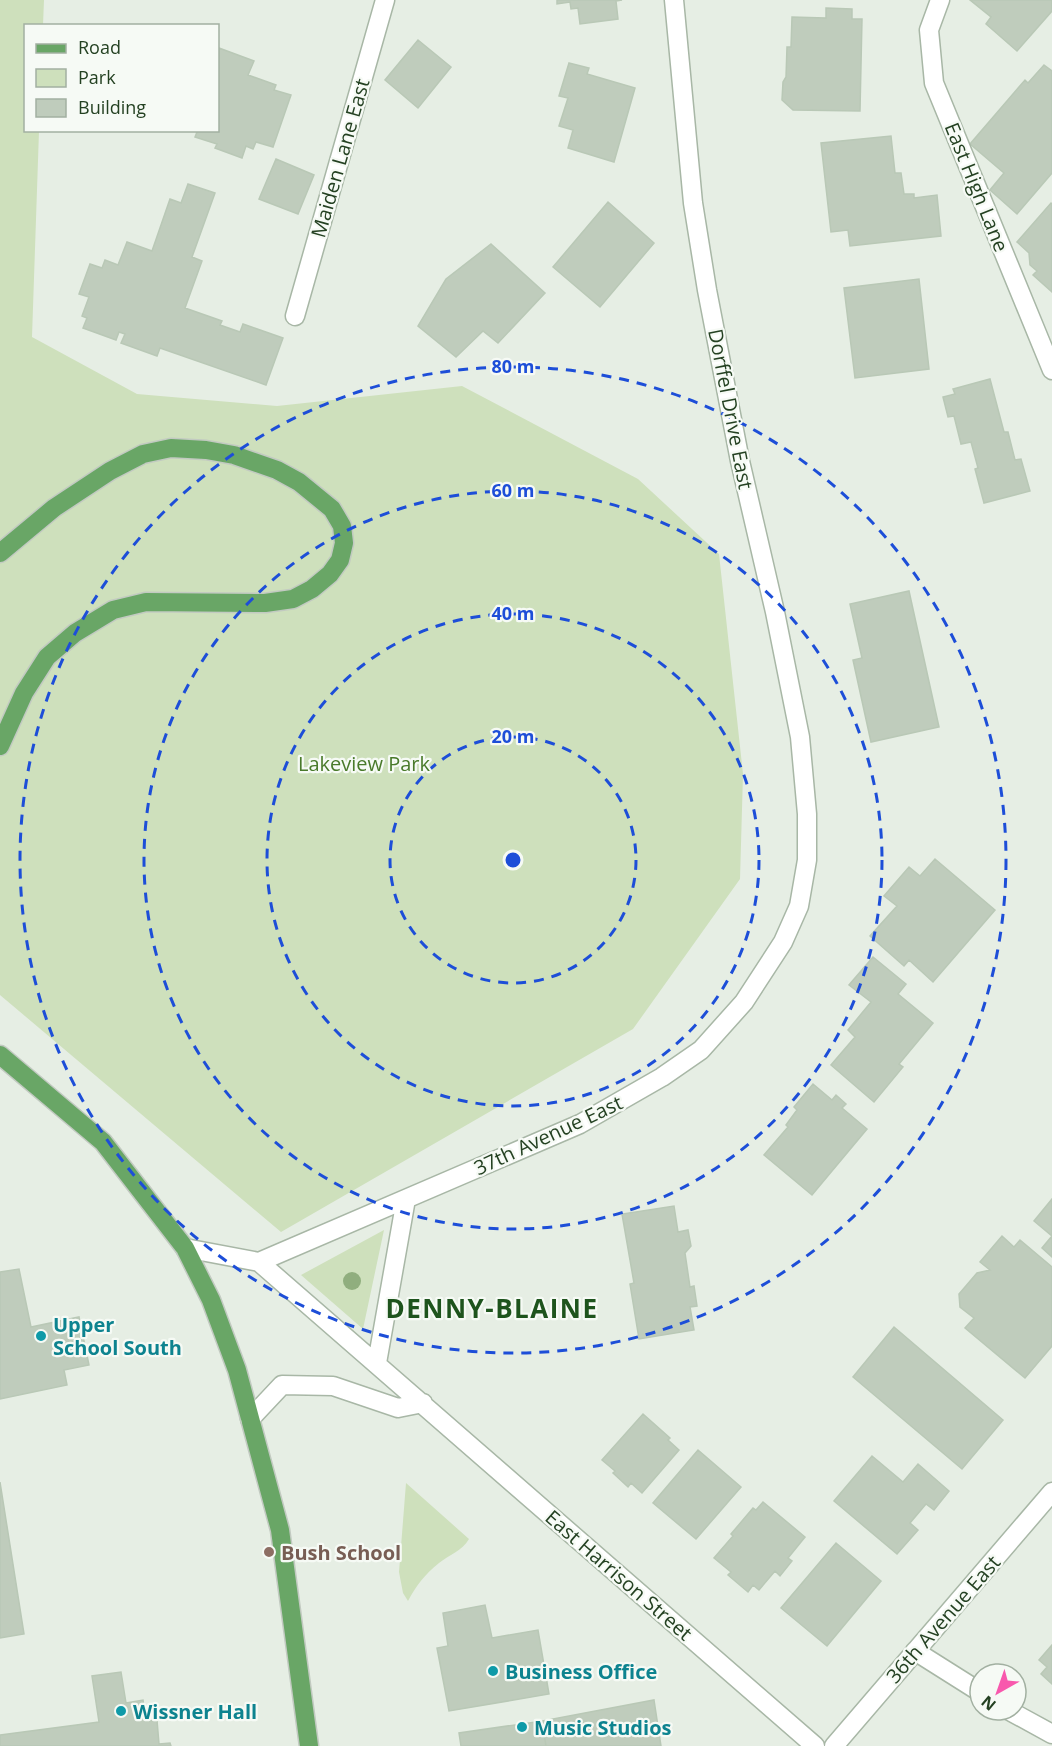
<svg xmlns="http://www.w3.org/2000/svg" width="1052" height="1746" viewBox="0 0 1052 1746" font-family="'Open Sans',sans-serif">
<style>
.green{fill:#cee0bc}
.building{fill:#bfccbc;stroke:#b9c8b6;stroke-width:1.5}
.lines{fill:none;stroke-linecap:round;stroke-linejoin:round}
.minor-casing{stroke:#a8b7a6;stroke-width:21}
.major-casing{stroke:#c2cac1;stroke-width:21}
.minor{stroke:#fff;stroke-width:18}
.major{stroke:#69a666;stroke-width:18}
.tree{fill:#90ae7e}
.ring{fill:none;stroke:#1d4ed8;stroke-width:3;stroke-dasharray:10 8}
.culture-dot{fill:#0f9aa8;stroke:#f6faf5;stroke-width:2}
.education-dot{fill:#8d6e63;stroke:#f6faf5;stroke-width:2}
.labels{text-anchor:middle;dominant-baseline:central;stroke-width:4.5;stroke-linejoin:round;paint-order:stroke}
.street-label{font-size:20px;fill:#244122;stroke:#f6faf5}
.park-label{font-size:20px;fill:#497a2a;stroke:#f6faf5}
.culture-label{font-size:20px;font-weight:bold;fill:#0d838f;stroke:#f6faf5;text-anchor:start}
.education-label{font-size:20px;font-weight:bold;fill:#785e54;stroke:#f6faf5;text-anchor:start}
.district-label{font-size:26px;font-weight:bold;letter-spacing:1.5px;fill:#1e541d;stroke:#f6faf5}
.centre{fill:#1d4ed8;stroke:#f6faf5;stroke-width:3}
.ring-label{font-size:18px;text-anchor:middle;font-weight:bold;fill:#1d4ed8;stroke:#f6faf5;stroke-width:4.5;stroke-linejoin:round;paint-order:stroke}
</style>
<rect width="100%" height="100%" fill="#e6eee4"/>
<path class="green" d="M0,0H44L43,25L26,26V130L39,131L32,337L137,394L277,406L462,386L638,479L719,554L743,774L740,879L633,1029L281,1232L0,995Z
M384,1230L363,1329L301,1275Z
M406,1483L469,1539C462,1551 449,1555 439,1563C425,1574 416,1586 408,1601L403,1593L399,1572Z"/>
<path class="building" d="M557,0H622L616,1L618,19L580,24L578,8L571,9L570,2L557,4Z
M970,0H1052V11L1017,51L986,24L991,17Z
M826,8L852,9V19H862L860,111L793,110L782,100L783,82L786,77L787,47H791L792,17L826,18Z
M418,40L451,67L418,108L385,80Z
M219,48L254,61L248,75L276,85L274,90L291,95L273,147L256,142L253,149L246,146L242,158L215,148L217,144L195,137L197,132L193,130H218Z
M569,63L589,68L587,74L635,88L614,162L568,148L573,130L559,126L568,98L559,96Z
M1044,65L1052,71V173L1017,214L990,190L1004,173L970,144L1025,80L1028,83Z
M891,136L895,173H901L904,194H914V198L937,195L941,236L850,246L848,230L831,232L821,143Z
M276,159L314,175L298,214L259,199Z
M188,184L215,193L192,257L202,261L185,308L222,321L220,325L240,332L243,324L283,338L266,385L160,348L157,356L121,343L125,334L119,332L116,340L83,328L87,318L82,316L89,297L79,294L90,264L102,268L105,260L118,265L127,242L152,251L170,199L181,203Z
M608,202L654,243L600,307L553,267Z
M1051,203L1052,204V292L1033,275L1037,271L1030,265L1029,253L1017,242Z
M491,244L545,293L498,343L483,331L456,357L418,326L446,279Z
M919,279L929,369L855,378L844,288Z
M990,379L1004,432H1008L1015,460L1021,459L1030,491L984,503L975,469L978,468L971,442L961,444L954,416L948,417L943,397L955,394L953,389Z
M909,591L939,727L871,742L853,660L862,658L850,604Z
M935,859L995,910L933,982L909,960L904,966L870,936L897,906L884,896L909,867L920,876Z
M873,957L906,984L898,994L933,1023L899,1064L903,1067L874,1102L831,1065L855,1037L848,1030L871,1002L849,985Z
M813,1084L832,1100L836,1095L846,1104L842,1108L867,1129L812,1195L764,1155L788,1127L786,1125L797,1110L794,1107Z
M1052,1199V1236L1034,1221Z
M674,1206L678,1232L688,1230L691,1246L685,1253L690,1287L694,1286L697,1306L690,1307L694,1330L639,1339L630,1284L634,1283L622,1214Z
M1002,1236L1014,1247L1020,1240L1052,1267V1346L1025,1378L965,1328L974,1318L960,1307L959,1294L977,1273L990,1270L980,1262Z
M1052,1236V1257L1042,1248Z
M19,1269L31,1327L79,1317L89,1365L64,1370L67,1385L0,1399V1272Z
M894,1327L1003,1420L962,1469L853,1377Z
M643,1414L670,1438L668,1440L679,1450L642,1493L631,1483L628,1487L613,1473L615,1471L602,1460Z
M698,1450L741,1487L696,1539L653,1503Z
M872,1456L903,1482L918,1464L949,1491L934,1510L926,1504L910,1523L918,1530L897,1554L834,1501Z
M0,1482L24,1634L0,1638Z
M763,1502L805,1537L788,1558L792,1561L780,1576L775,1571L759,1590L753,1585L748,1592L728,1575L731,1572L714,1558L733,1536L731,1534L753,1508L756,1510Z
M836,1543L881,1581L827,1646L781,1608Z
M485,1605L492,1638L538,1630L549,1694L449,1711L437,1648L448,1646L443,1613Z
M1052,1645V1684L1041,1674L1047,1667L1039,1660Z
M121,1672L126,1703L143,1700L146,1721L157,1720L159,1744L170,1743L171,1746H0V1735L99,1722L92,1676Z
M654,1700L661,1746H546L542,1721Z
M542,1721L546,1746H461L459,1733Z"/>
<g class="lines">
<defs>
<path id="minor" d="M940,0L929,30L934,83L1052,370
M295,316L385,0
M185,1248L259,1262L815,1746
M259,1262L580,1124L662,1077L701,1050L744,1002L783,942L799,906L807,860V814L800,737L775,612L740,461L707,290L693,203L674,0
M377,1363L406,1199
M250,1419L282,1385L333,1386L398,1408L423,1403
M915,1651L980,1692
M1008,1710L1052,1734
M834,1746L1052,1492"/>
<path id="major" d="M0,553L54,508L110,471L143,454L171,448L206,450L234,455L277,470L299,482L332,509L342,526L344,543L340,560L330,574L312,589L293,599L265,603L146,602L113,610L75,633L47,657L24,693L0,746
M0,1055L103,1142L185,1248L211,1300L237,1370L280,1530L309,1746"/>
</defs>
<use href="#minor" class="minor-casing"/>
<use href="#major" class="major-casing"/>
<use href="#minor" class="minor"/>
<use href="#major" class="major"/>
</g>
<circle class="tree" cx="352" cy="1281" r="9"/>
<g class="ring">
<circle cx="513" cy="860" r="123"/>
<circle cx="513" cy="860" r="246"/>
<circle cx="513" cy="860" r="369"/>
<circle cx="513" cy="860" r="493"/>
</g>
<g class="culture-dot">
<circle cx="41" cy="1336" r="6"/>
<circle cx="493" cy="1671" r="6"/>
<circle cx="121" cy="1711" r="6"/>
<circle cx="522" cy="1727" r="6"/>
</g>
<circle class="education-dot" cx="269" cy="1552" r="6"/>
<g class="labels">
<g class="street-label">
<text transform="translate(340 158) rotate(-74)">Maiden Lane East</text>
<text transform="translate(977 187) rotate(68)">East High Lane</text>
<text transform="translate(731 409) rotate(79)">Dorffel Drive East</text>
<text transform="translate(548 1135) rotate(-25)">37th Avenue East</text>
<text transform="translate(619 1575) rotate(41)">East Harrison Street</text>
<text transform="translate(943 1619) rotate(-49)">36th Avenue East</text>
</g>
<g class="park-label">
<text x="364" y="763">Lakeview Park</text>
</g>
<g class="culture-label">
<text x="53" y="1324">Upper<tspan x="53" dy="23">School South</tspan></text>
<text x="505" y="1671">Business Office</text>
<text x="133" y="1711">Wissner Hall</text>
<text x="534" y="1727">Music Studios</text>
</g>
<g class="education-label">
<text x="281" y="1552">Bush School</text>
</g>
<g class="district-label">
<text x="492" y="1308">DENNY-BLAINE</text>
</g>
</g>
<circle cx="513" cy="860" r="9" class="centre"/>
<g class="ring-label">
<text x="513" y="373">80 m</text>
<text x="513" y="497">60 m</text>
<text x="513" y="620">40 m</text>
<text x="513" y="743">20 m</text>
</g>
<rect x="24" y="24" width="195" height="108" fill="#f6faf5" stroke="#a2b0a1" stroke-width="1.5"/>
<rect x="36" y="44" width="30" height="9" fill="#69a666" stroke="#a2b0a1" stroke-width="1.5"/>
<text x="78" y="54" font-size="18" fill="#244122">Road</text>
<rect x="36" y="69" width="30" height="18" fill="#cee0bc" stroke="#a2b0a1" stroke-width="1.5"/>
<text x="78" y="84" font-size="18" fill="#244122">Park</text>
<rect x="36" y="99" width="30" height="18" fill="#bfccbc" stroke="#a2b0a1" stroke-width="1.5"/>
<text x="78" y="114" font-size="18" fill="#244122">Building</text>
<g transform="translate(998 1692) rotate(220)"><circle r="28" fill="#f6faf5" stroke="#a2b0a1" stroke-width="1.5"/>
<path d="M0-4.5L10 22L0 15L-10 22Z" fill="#f858ad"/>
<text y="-9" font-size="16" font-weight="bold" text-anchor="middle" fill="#244122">N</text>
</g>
</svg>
